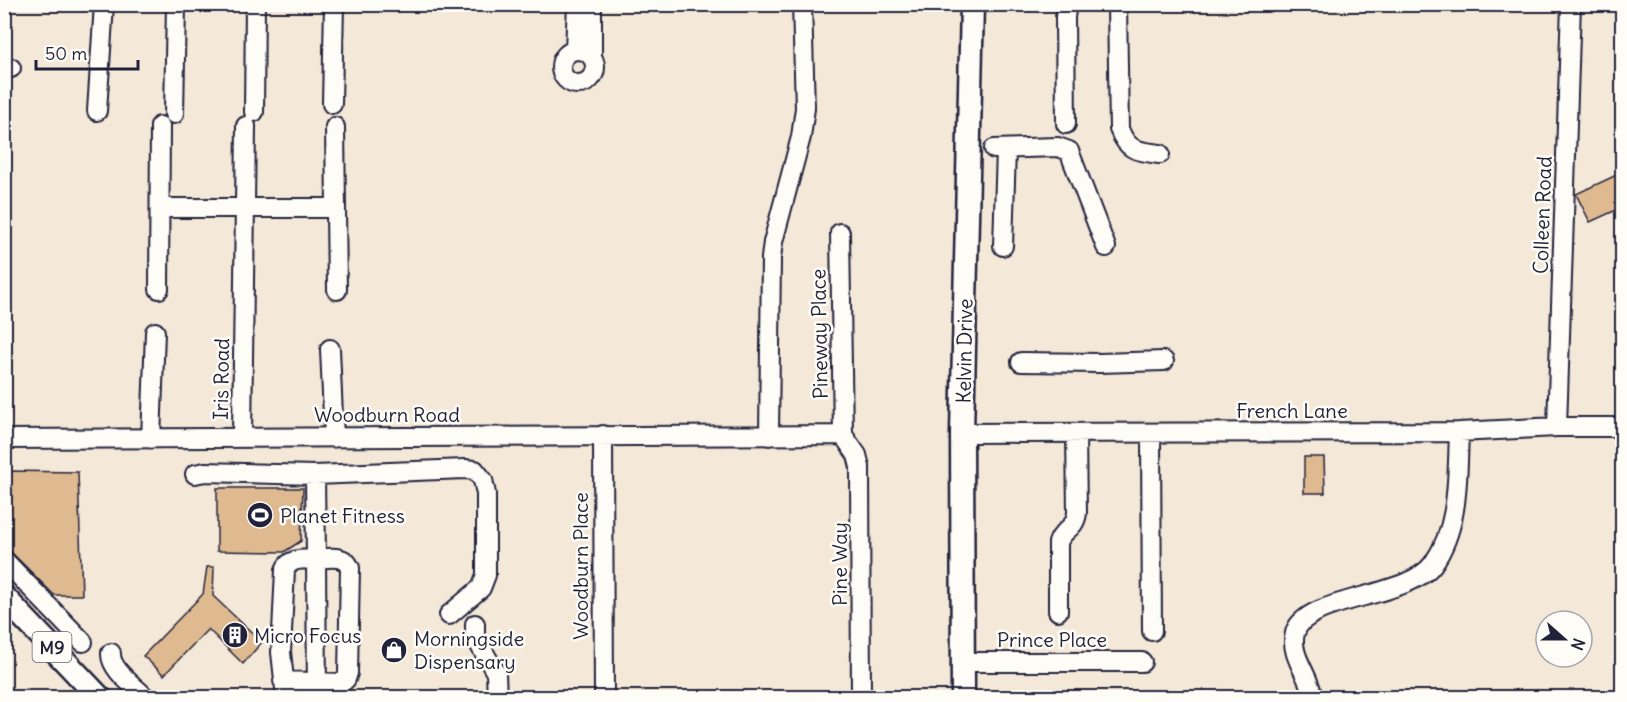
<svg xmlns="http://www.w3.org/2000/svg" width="1627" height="702" viewBox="0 0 1627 702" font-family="Delius,sans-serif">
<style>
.building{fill:#dfb990;stroke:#22223b;stroke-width:1.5}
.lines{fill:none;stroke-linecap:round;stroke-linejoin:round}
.minor-casing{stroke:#22223b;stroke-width:22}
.major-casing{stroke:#22223b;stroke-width:27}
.minor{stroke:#fdfcf7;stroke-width:18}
.major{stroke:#fdfcf7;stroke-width:22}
.labels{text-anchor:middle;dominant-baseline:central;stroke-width:5;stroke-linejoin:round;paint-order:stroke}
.shield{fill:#fdfcf7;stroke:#646373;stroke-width:1.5}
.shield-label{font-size:18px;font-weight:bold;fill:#22223b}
.street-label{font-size:20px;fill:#22223b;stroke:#fdfcf7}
.poi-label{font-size:20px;fill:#22223b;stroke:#fdfcf7;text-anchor:start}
</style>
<rect width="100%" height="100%" fill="#f4e8d8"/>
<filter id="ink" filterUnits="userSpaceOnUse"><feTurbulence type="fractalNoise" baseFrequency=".0167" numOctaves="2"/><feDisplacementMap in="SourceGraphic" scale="12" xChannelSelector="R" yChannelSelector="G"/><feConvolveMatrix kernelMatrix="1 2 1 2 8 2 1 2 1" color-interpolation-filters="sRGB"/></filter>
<g filter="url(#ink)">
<path class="building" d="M1623,172V207L1590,222L1576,194Z
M1304,457H1324L1325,493H1304Z
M4,471L78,472L82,595H54L5,546Z
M217,488H303L301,541L284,552L217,551Z
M207,567H214L213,596L262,642L243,664L208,629L164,675L143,656L203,594Z"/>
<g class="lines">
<defs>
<path id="minor" d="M1117,4L1119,129C1128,152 1138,151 1160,154
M561 67a17 17 0 1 1 34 0a17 17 0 1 1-34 0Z
M575,50L577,4
M592,55V4
M4,68H11
M332,104L334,4
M97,111L104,4
M254,112L255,4
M174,114L176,4
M1066,124L1065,17L1067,4
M335,127L337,290
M994,149L1058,147L1069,151L1106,247
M160,208H336
M840,233L843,435
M1003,246L1006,149
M159,289L160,126
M330,349L334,438
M1021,362L1099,363L1164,361
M1557,427L1571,4
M962,433L1459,432L1557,427H1622
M1151,434L1152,631
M603,435L604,698
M843,435L857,455L860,467L861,698
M769,436L771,258L773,242L801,137L805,108L802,4
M242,437L246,126
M4,439L843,435
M151,439L155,332
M195,474L205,472L315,475L465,469L475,470L483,480L486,494V575L481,588L449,615
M4,560L83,642
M1058,611V543C1062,529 1075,530 1077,513L1076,433
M475,624V637L496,673L497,698
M111,653C110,670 135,686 146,698
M962,662H1142
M283,681L342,683L346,679L348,673L350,568C345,554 329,558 316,559L315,475
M286,698L281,652L285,570C290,557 304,560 316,559L317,698
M1313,698C1310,675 1289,656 1295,633C1304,596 1408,599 1433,564C1460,526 1457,477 1459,432"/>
<path id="major" d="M4,597L100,698
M963,698L962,433L972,4"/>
</defs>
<use href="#minor" class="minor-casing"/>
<use href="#major" class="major-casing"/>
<use href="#minor" class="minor"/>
<use href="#major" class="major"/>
</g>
</g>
<defs>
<symbol id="stadium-disc" viewBox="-11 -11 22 22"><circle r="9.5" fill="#22223b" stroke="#fdfcf7"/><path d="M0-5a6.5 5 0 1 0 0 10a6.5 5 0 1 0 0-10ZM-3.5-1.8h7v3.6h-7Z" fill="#fff"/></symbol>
<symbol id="building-disc" viewBox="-11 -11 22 22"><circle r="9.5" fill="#22223b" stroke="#fdfcf7"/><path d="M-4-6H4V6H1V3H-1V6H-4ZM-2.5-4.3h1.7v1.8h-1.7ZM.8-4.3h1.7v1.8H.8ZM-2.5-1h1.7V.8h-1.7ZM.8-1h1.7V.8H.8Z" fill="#fff"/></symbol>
<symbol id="shop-disc" viewBox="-11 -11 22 22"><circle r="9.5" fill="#22223b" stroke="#fdfcf7"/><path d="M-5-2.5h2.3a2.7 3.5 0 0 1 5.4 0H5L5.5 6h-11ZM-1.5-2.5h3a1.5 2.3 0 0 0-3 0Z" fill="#fff"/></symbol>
</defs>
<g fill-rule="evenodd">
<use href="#stadium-disc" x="245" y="500" width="30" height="30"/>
<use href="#building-disc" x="220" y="620" width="30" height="30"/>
<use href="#shop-disc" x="379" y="635" width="30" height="30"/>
</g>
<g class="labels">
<rect class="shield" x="32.5" y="632" width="39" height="30" rx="4.5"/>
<g class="shield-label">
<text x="52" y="647">M9</text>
</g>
<g class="street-label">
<text transform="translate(1542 215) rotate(-88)">Colleen Road</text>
<text transform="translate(819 334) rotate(-91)">Pineway Place</text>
<text transform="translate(964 351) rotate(-89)">Kelvin Drive</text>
<text transform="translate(221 379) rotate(-89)">Iris Road</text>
<text x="1292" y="410">French Lane</text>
<text x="387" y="414">Woodburn Road</text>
<text transform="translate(839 564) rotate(-90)">Pine Way</text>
<text transform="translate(580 566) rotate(-90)">Woodburn Place</text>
<text x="1052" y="639">Prince Place</text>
</g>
<g class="poi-label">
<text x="280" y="515">Planet Fitness</text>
<text x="254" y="635">Micro Focus</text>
<text x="414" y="638">Morningside<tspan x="414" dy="23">Dispensary</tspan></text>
</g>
</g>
<rect width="1627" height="702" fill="none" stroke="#fdfcf7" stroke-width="24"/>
<rect x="12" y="12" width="1603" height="678" fill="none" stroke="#22223b" stroke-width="2" filter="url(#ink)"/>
<g transform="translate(1564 639) rotate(111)"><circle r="28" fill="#fdfcf7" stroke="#a5a5ac" stroke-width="1.5"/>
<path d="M0-4.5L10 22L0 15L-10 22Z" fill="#22223b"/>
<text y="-9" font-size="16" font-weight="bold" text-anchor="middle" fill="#22223b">N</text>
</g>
<path d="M36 60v9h102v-9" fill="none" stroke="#22223b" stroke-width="3"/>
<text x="45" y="60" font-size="18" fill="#22223b" stroke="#fdfcf7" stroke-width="4.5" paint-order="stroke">50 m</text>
</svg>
